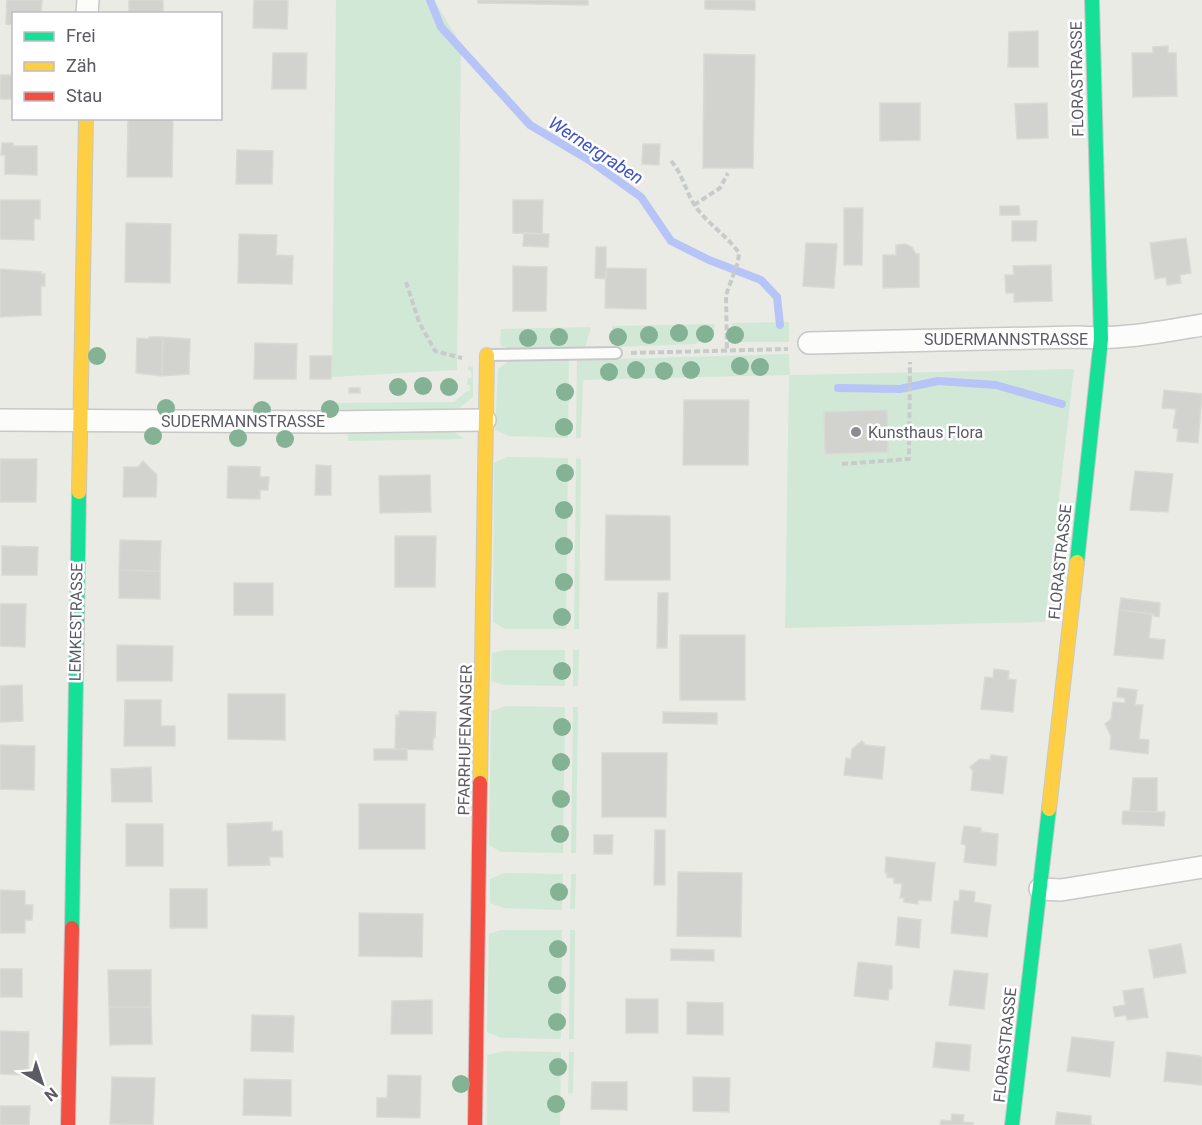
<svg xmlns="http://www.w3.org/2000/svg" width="1202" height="1125" viewBox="0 0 1202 1125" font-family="Roboto,sans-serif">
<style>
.green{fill:#d1e8d7}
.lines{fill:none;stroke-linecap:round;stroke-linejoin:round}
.stream{stroke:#b6c4f7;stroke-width:8}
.building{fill:#d2d2cf;stroke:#dadad4;stroke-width:1.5}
.lane-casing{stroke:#c7c8c7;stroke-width:14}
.street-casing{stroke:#c7c8c7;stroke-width:24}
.fast-casing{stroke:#c7c8c8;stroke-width:16}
.slow-casing{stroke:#c7c8c8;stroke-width:16}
.jam-casing{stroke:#c7c8c8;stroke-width:16}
.path{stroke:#c7cccb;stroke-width:4;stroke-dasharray:6 3;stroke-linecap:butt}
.lane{stroke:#fcfcfb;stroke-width:10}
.street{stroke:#fcfcfb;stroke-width:21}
.fast{stroke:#16e098;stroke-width:14}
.slow{stroke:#ffcf43;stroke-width:14}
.jam{stroke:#f24e42;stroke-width:14}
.tree{fill:#84b295}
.poi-dot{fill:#8c8d90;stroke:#fff;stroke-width:2}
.labels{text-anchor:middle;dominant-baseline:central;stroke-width:5;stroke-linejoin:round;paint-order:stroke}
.street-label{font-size:16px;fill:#5a5b63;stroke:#fff}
.poi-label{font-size:16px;fill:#5a5b63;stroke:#fff;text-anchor:start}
.water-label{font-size:18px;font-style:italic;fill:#3f51c6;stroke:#fff}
</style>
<rect width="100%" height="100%" fill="#eaebe5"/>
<path class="green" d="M336,0H434L461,44L457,370L332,377Z
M789,322V342H741L731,334L732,323Z
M715,324L714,331L696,344L615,347L612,326Z
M591,327L585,348L510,349L500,345L501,329Z
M789,354L790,375L1074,369L1045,622L785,628L789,375L583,380L581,438H576L577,360Z
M569,360L568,438L508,436L495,430L498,369L509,361Z
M468,366L473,367V397L459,408L443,411L327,413L329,403L454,402L467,391H470V385H467L468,378H472L471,371L468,370Z
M442,430L453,431L464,439L348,441V434Z
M507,457L568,458L566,629H505L493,622L494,463Z
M576,458L581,459L579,629H574Z
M505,650H565V686L504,685L491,681L492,653Z
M573,650H579L578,686H573Z
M506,706L565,707L563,853L501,852L489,845L491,711Z
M573,707H578L576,853H571Z
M504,873L563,874L562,910L504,908L490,903V879Z
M571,874H576L575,909H570Z
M501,930H562L561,1039L501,1038L487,1032L489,934Z
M570,930H575L574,1039H569Z
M504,1051L561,1052L560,1125H487V1055Z
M569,1052H574L573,1093L568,1094Z"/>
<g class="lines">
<path class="stream" d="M430,0L441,27L530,125L589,160L641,197L671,241L709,260L761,280L777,297L780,325
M838,388L900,389L938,381L996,385L1062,404"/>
</g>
<path class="building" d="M7,0H42L41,14H14V25L6,24Z
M129,0H163V14H129Z
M254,0H288L287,29L253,28Z
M478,0H588V5L478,3Z
M705,0H755V10L705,9Z
M1038,31V67H1008L1009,32Z
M1168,46V53H1176L1177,96L1133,97L1132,53H1153V47Z
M273,53H307L306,89H272Z
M704,54L755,55L753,168H703Z
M13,56L14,99H0V75H12Z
M880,103H920V140L880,141Z
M1047,103L1048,138L1017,139L1015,104Z
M128,118H173L172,177H127Z
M2,143H13V146H37V175L5,174V155H1Z
M643,144H660L659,165L642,164Z
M237,150L273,151L272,184H236Z
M0,200H40V219H34V240L0,239Z
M513,200H543L542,234L513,233Z
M1000,206H1019L1020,215H1000Z
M844,208H863L862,265H844Z
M1012,221H1037L1036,241H1012Z
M126,223L171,224L170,283L125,282Z
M524,233L549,234L548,247L523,246Z
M239,234L277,235L276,255L293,256L292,284L238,283Z
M1186,238L1191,273L1180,275L1181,283L1167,285L1166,277L1155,279L1150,243Z
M806,243L837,244L834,288L803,286Z
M905,244L912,247L916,254H919V287L883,288V255H896V245Z
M596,247H606V279L595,278Z
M1051,265L1052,301L1014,302V293H1006L1005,275H1014L1013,266Z
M513,266L547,267L546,311H513Z
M606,268L646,269V309L605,308Z
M0,269L41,272V274H45V286H41V315L0,317Z
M149,337H163L162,376L136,373L137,338L149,339Z
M163,337L190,339L189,374L162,376Z
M255,343L297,344L296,379H254Z
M310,356H332L331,379H310Z
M349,388H360V393H349Z
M1164,390L1202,394L1198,443L1177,441L1178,429L1173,428L1176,409L1162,408Z
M684,400H749L748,465H683Z
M887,410L888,452L825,454L824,412Z
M0,459H37L36,502H0Z
M143,461L157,475L156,497H123L124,467H138Z
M316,465L331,466V495H315Z
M228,466L260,467V477H269L268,490H260V499L227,498Z
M1135,471L1173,474L1168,512L1130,510Z
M430,475L431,512L380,513L379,476Z
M606,515L670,516V580H605Z
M395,536H436L435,587H395Z
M120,540L161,541L160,571L119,570Z
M2,546L38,547L37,575H2Z
M119,570L160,571V599L119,598Z
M234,583H273V615H234Z
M658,593H668L667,648H657Z
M1121,598L1160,603L1159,617L1154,616V614L1119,610Z
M0,604H26L25,647L0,646Z
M1119,610L1152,614L1149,638L1165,640L1163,659L1114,655Z
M680,635H745V700H680Z
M117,645L173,646L172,681H117Z
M994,669L1009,671L1008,679L1016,680L1013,712L981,709L985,677L993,678Z
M22,685L23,721L0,722V686Z
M1118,688L1137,690L1135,705H1143L1139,739L1149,740L1148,754L1110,749L1111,736L1105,724L1111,719L1113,702L1125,703V698L1117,697Z
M228,694H285V740L228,739Z
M125,700H161V726H175V746H124Z
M399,711L436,712L435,738H433V750L395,749L396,715L399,716Z
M663,712L717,713V724L663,723Z
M862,741L865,745L885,747L882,779L844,775L846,758L851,759L852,749Z
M0,745L35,746L34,790L0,789Z
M374,749H407V760H374Z
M602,753H667L666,817H602Z
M991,755L1007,757L1003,794L971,790L973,771L970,767L980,759L990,760Z
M151,767L152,802H112L111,769Z
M1133,778H1157V812L1130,811Z
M359,804H425V849H359Z
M1123,811L1165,812L1164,826L1122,824Z
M272,822V831H282L283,857H269L270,865L228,866L227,824Z
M126,824H163V866H126Z
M964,826L981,828V832L998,834L996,866L964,862L966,845L961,844Z
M655,830H665V885H654Z
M594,835H613L612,854H594Z
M886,857L935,863L931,901L918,900V904L904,902V898H900L902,884L894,883V878L887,877V873H885Z
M678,872L742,873L741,937L677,936Z
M170,889H207V928H170Z
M0,890L25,891V905H33L32,920H25V933H0Z
M960,890L975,892L974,902L991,905L987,937L951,933L954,901H959Z
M359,913L423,914L422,957L359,956Z
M898,917L921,920L919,948L896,945Z
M1181,944L1186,973L1154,978L1149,950Z
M671,949L714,950V961L671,960Z
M858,962L892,966V989H889L888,1000L854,996Z
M0,969H22V997H0Z
M108,970H151V1007H109Z
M954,970L988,974L984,1009L949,1005Z
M1143,988L1148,1017L1127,1020L1126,1015L1115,1017L1113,1007L1125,1005L1123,991Z
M626,999H658V1033H626Z
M432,1000V1034H391L392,1001Z
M687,1002L723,1003V1035L687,1034Z
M109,1007H151L152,1044L110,1045Z
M252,1015L294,1016L293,1052L251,1051Z
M0,1031L29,1032L28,1075L0,1074Z
M1072,1037L1114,1042L1110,1077L1067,1071Z
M936,1042L971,1045L969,1071L933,1067Z
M1167,1052L1200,1056L1202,1058V1085L1164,1081Z
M388,1075L421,1076L420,1118L377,1117V1098H387Z
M112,1077L155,1078L153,1125L110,1124Z
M693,1077L730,1078L729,1112L693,1111Z
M244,1079L291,1080V1116L243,1115Z
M592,1082H627V1110L591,1109Z
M0,1106H30L29,1125H0Z
M1057,1112L1091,1116V1125H1095H1055Z
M952,1114L964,1115L963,1122L973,1123V1125H940L941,1120L951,1121Z"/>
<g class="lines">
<defs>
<path id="lane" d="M488,355L616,353"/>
<path id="street" d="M87,14L88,0
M809,343L1078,337C1120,340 1161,332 1202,325
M0,420L329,422L485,420
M1040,889L1061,890L1202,867"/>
<path id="fast" d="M1077,562L1101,339L1092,0
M72,928L79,492
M1012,1125L1049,809"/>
<path id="slow" d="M79,492L86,118
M480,783L487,355
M1049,809L1077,562"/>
<path id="jam" d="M68,1125L72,928
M475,1125L480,783"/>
</defs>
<use href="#lane" class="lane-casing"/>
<use href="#street" class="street-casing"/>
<use href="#fast" class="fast-casing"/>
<use href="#slow" class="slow-casing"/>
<use href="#jam" class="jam-casing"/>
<path class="path" d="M671,161C684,175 686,196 699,211C711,226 728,237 739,253L738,262L726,295L727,351
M694,205L720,188L728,173
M406,282L419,322L435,351L462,358
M631,353L788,349
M842,464L909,459L910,362"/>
<use href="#lane" class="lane"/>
<use href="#street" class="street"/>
<use href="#fast" class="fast"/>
<use href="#slow" class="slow"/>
<use href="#jam" class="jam"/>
</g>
<g class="tree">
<circle cx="679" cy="333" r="9"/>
<circle cx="705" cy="334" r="9"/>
<circle cx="649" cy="335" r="9"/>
<circle cx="735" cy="335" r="9"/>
<circle cx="559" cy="337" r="9"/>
<circle cx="618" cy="337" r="9"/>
<circle cx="528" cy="338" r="9"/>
<circle cx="97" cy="356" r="9"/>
<circle cx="740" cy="366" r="9"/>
<circle cx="760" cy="367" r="9"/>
<circle cx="636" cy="370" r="9"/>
<circle cx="691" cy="370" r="9"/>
<circle cx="664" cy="371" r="9"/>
<circle cx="609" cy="372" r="9"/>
<circle cx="423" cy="386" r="9"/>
<circle cx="398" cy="387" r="9"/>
<circle cx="449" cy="387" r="9"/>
<circle cx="565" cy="392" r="9"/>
<circle cx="166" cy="408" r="9"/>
<circle cx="330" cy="409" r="9"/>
<circle cx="262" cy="410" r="9"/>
<circle cx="564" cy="427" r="9"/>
<circle cx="153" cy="436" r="9"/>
<circle cx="238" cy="438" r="9"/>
<circle cx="285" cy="439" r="9"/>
<circle cx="565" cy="473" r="9"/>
<circle cx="564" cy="510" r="9"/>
<circle cx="564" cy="546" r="9"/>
<circle cx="564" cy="582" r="9"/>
<circle cx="562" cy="617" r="9"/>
<circle cx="562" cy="671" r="9"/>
<circle cx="562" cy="727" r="9"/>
<circle cx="561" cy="762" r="9"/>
<circle cx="561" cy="799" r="9"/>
<circle cx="560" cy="834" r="9"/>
<circle cx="559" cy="892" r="9"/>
<circle cx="558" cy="949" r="9"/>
<circle cx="557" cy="985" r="9"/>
<circle cx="557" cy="1022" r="9"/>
<circle cx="558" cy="1067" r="9"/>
<circle cx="461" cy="1084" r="9"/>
<circle cx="556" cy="1104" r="9"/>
</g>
<circle class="poi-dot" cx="856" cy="432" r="6"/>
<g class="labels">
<g class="street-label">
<text transform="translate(1077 79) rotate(-91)">FLORASTRASSE</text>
<text x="1006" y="339">SUDERMANNSTRASSE</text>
<text x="243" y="421">SUDERMANNSTRASSE</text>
<text transform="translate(1060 562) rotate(-84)">FLORASTRASSE</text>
<text transform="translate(76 622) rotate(-89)">LEMKESTRASSE</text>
<text transform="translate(465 740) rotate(-89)">PFARRHUFENANGER</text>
<text transform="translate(1005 1045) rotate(-84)">FLORASTRASSE</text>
</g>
<g class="poi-label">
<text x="868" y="432">Kunsthaus Flora</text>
</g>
<g class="water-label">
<text transform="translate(596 150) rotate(33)">Wernergraben</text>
</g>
</g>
<rect x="12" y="12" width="210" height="108" fill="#ffffff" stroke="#bdbdc1" stroke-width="1.5"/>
<rect x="24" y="32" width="30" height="9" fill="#16e098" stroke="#bdbdc1" stroke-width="1.5"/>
<text x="66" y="42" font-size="18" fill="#5a5b63">Frei</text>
<rect x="24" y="62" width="30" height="9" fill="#ffcf43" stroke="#bdbdc1" stroke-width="1.5"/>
<text x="66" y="72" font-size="18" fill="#5a5b63">Zäh</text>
<rect x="24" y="92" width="30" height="9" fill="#f24e42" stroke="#bdbdc1" stroke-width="1.5"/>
<text x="66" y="102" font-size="18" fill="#5a5b63">Stau</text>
<g transform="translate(42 1083) rotate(141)" stroke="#ffffff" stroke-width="4.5" paint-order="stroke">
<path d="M0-4.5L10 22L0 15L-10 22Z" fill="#5a5b63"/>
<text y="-9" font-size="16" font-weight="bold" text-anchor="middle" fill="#5a5b63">N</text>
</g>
</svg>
